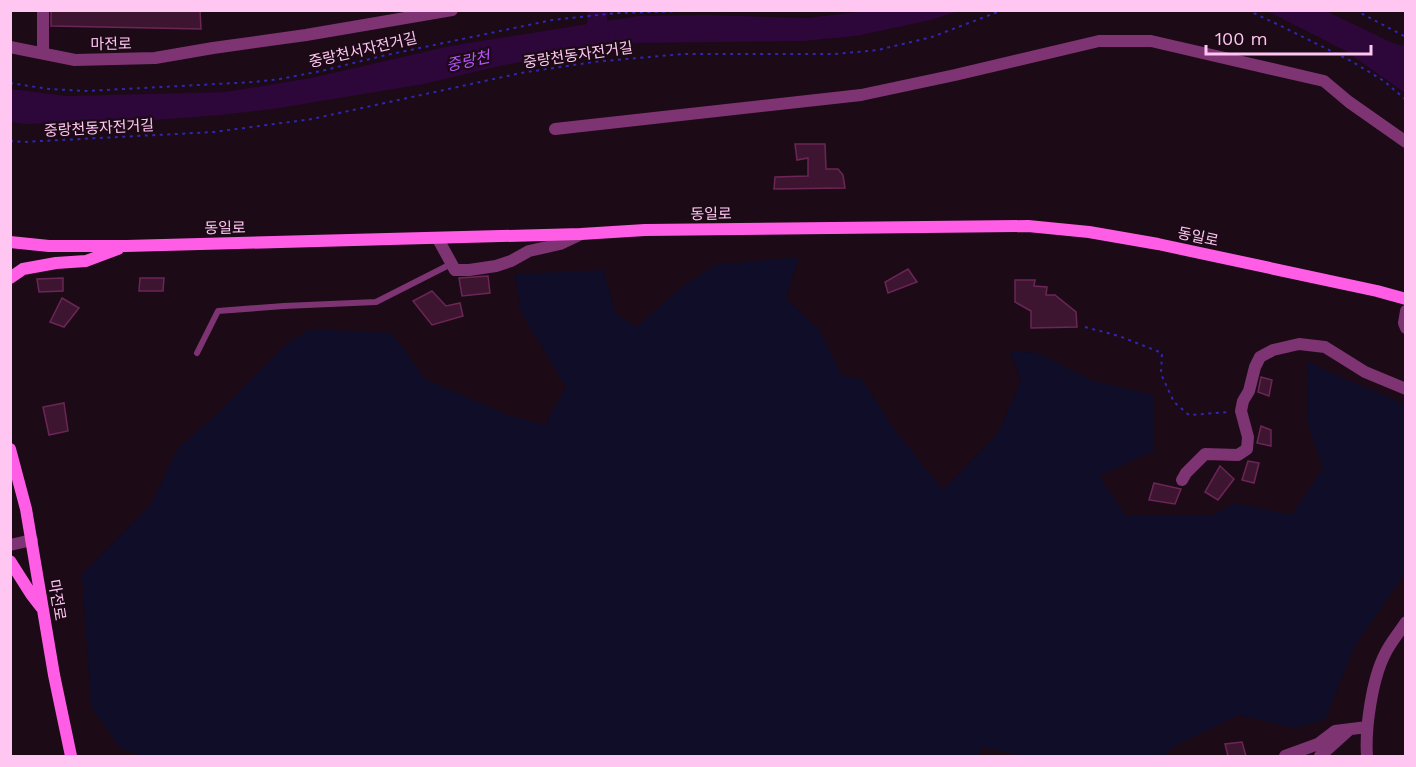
<svg xmlns="http://www.w3.org/2000/svg" width="1416" height="767" viewBox="0 0 1416 767" font-family="'Work Sans','Noto Sans KR',sans-serif">
<style>
.green{fill:#0f0d27}
.water{fill:#2d063a}
.lines{fill:none;stroke-linecap:round;stroke-linejoin:round}
.river{stroke:#2d063a;stroke-width:20}
.building{fill:#3e1531;stroke:#6b2655;stroke-width:1.5}
.path{stroke:#2f26b2;stroke-width:2;stroke-dasharray:3 4.5;stroke-linecap:butt}
.lane{stroke:#7e3372;stroke-width:6}
.street{stroke:#7e3372;stroke-width:12}
.secondary{stroke:#ff5de6;stroke-width:12}
.labels{text-anchor:middle;dominant-baseline:central;stroke-width:4.5;stroke-linejoin:round;paint-order:stroke}
.street-label{font-size:15px;fill:#ffc6f1;stroke:#1c0a17}
.water-label{font-size:16px;font-style:italic;fill:#b954ff;stroke:#1c0a17}
</style>
<rect width="100%" height="100%" fill="#1c0a17"/>
<path class="green" d="M799,257L786,299L819,329L842,375L862,379L893,428L943,490L997,435L1021,381L1010,351L1038,353L1093,381L1153,395V451L1099,476L1126,516L1213,515L1235,503L1292,515L1323,468L1307,421L1308,361L1336,375L1405,404V573L1354,647L1325,720L1294,728L1239,715L1171,748L1164,756H1022L983,747L978,756H141L120,748L91,706L82,574L151,504L178,448L220,411L283,347L309,329L392,333L425,379L508,415L545,425L566,387L521,312L515,274L603,270L616,314L636,327L682,287L715,265Z"/>
<path class="water" d="M865,11H959L931,20L856,36L803,41L635,43L504,65L424,84L273,109L221,115L154,120L26,124L11,122V89L67,96L225,92L311,78L450,46L637,16L707,15L807,18Z
M1267,11H1326L1395,44L1405,46V93L1344,50Z"/>
<g class="lines">
<path class="river" d="M598,10L597,23L599,36"/>
</g>
<path class="building" d="M75,10H200L201,29L51,26V11Z
M795,144H825L826,169H838L843,175L845,188L774,189L775,177L808,176V158L797,160Z
M908,269L917,282L888,293L885,282Z
M488,276L490,293L462,296L459,278Z
M63,278V291L39,292L37,279Z
M140,278H164L163,291H139Z
M1015,280H1035L1034,286L1047,287L1046,295H1055L1076,312L1077,327L1031,328V311L1015,302Z
M432,291L446,306L460,303L463,316L432,325L413,301Z
M62,298L79,308L64,327L50,322Z
M1261,377L1272,380L1269,396L1258,392Z
M64,403L68,431L49,435L43,407Z
M1261,426L1271,430V446L1257,443Z
M1248,461L1259,463L1254,483L1242,480Z
M1220,466L1234,479L1218,500L1205,492Z
M1154,483L1181,489L1175,504L1149,500Z
M1242,742L1246,756H1228L1225,744Z"/>
<g class="lines">
<path class="path" d="M1247,10L1279,25L1351,61L1384,81L1406,100
M1355,10L1406,37
M10,83L49,89L87,91L254,82L280,79L321,71L382,56L552,20L617,13L718,10
M10,141L23,142L214,132L312,119L521,73L593,62L683,54H835L878,50L932,37L1003,10
M1085,327L1119,336L1162,353L1161,374L1174,402L1189,415L1230,412"/>
<path class="lane" d="M197,353L218,311L284,306L376,302L451,264"/>
<path class="street" d="M10,47L75,60L155,58L213,48L306,35L452,10
M43,53V10
M555,129L861,95L955,75L1099,41H1151L1324,81L1349,102L1406,142
M438,239L455,270H469L496,266L511,261L529,251L560,244L581,234
M1406,311L1404,323L1406,328
M1182,480L1186,473L1205,454L1238,455L1247,449L1248,437L1241,411L1243,401L1249,391L1255,367L1260,357L1273,350L1299,344L1325,347L1365,372L1406,389
M10,545L32,540
M1285,756L1318,744L1335,731L1367,727
M1320,756L1350,729
M1367,756C1365,729 1372,679 1385,654C1390,643 1399,633 1406,622"/>
<path class="secondary" d="M10,242L49,246H126L581,234L645,230L1028,226L1089,232L1158,244L1377,291L1406,299
M10,278L23,269L56,263L86,261L118,249
M10,449L26,509L54,675L71,756
M10,561L31,594L41,607"/>
</g>
<g class="labels">
<g class="street-label">
<text transform="translate(111 44) rotate(-1)">마전로</text>
<text transform="translate(363 50) rotate(-13)">중랑천서자전거길</text>
<text transform="translate(578 55) rotate(-8)">중랑천동자전거길</text>
<text transform="translate(99 128) rotate(-3)">중랑천동자전거길</text>
<text transform="translate(711 214) rotate(-1)">동일로</text>
<text transform="translate(225 228) rotate(-1)">동일로</text>
<text transform="translate(1198 237) rotate(12)">동일로</text>
<text transform="translate(57 600) rotate(81)">마전로</text>
</g>
<g class="water-label">
<text transform="translate(468 61) rotate(-12)">중랑천</text>
</g>
</g>
<rect width="1416" height="767" fill="none" stroke="#ffc6f1" stroke-width="24"/>
<path d="M1206 45v9h165v-9" fill="none" stroke="#ffc6f1" stroke-width="3"/>
<text x="1215" y="45" font-size="18" fill="#ffc6f1" stroke="#1c0a17" stroke-width="4.5" paint-order="stroke">100 m</text>
</svg>
